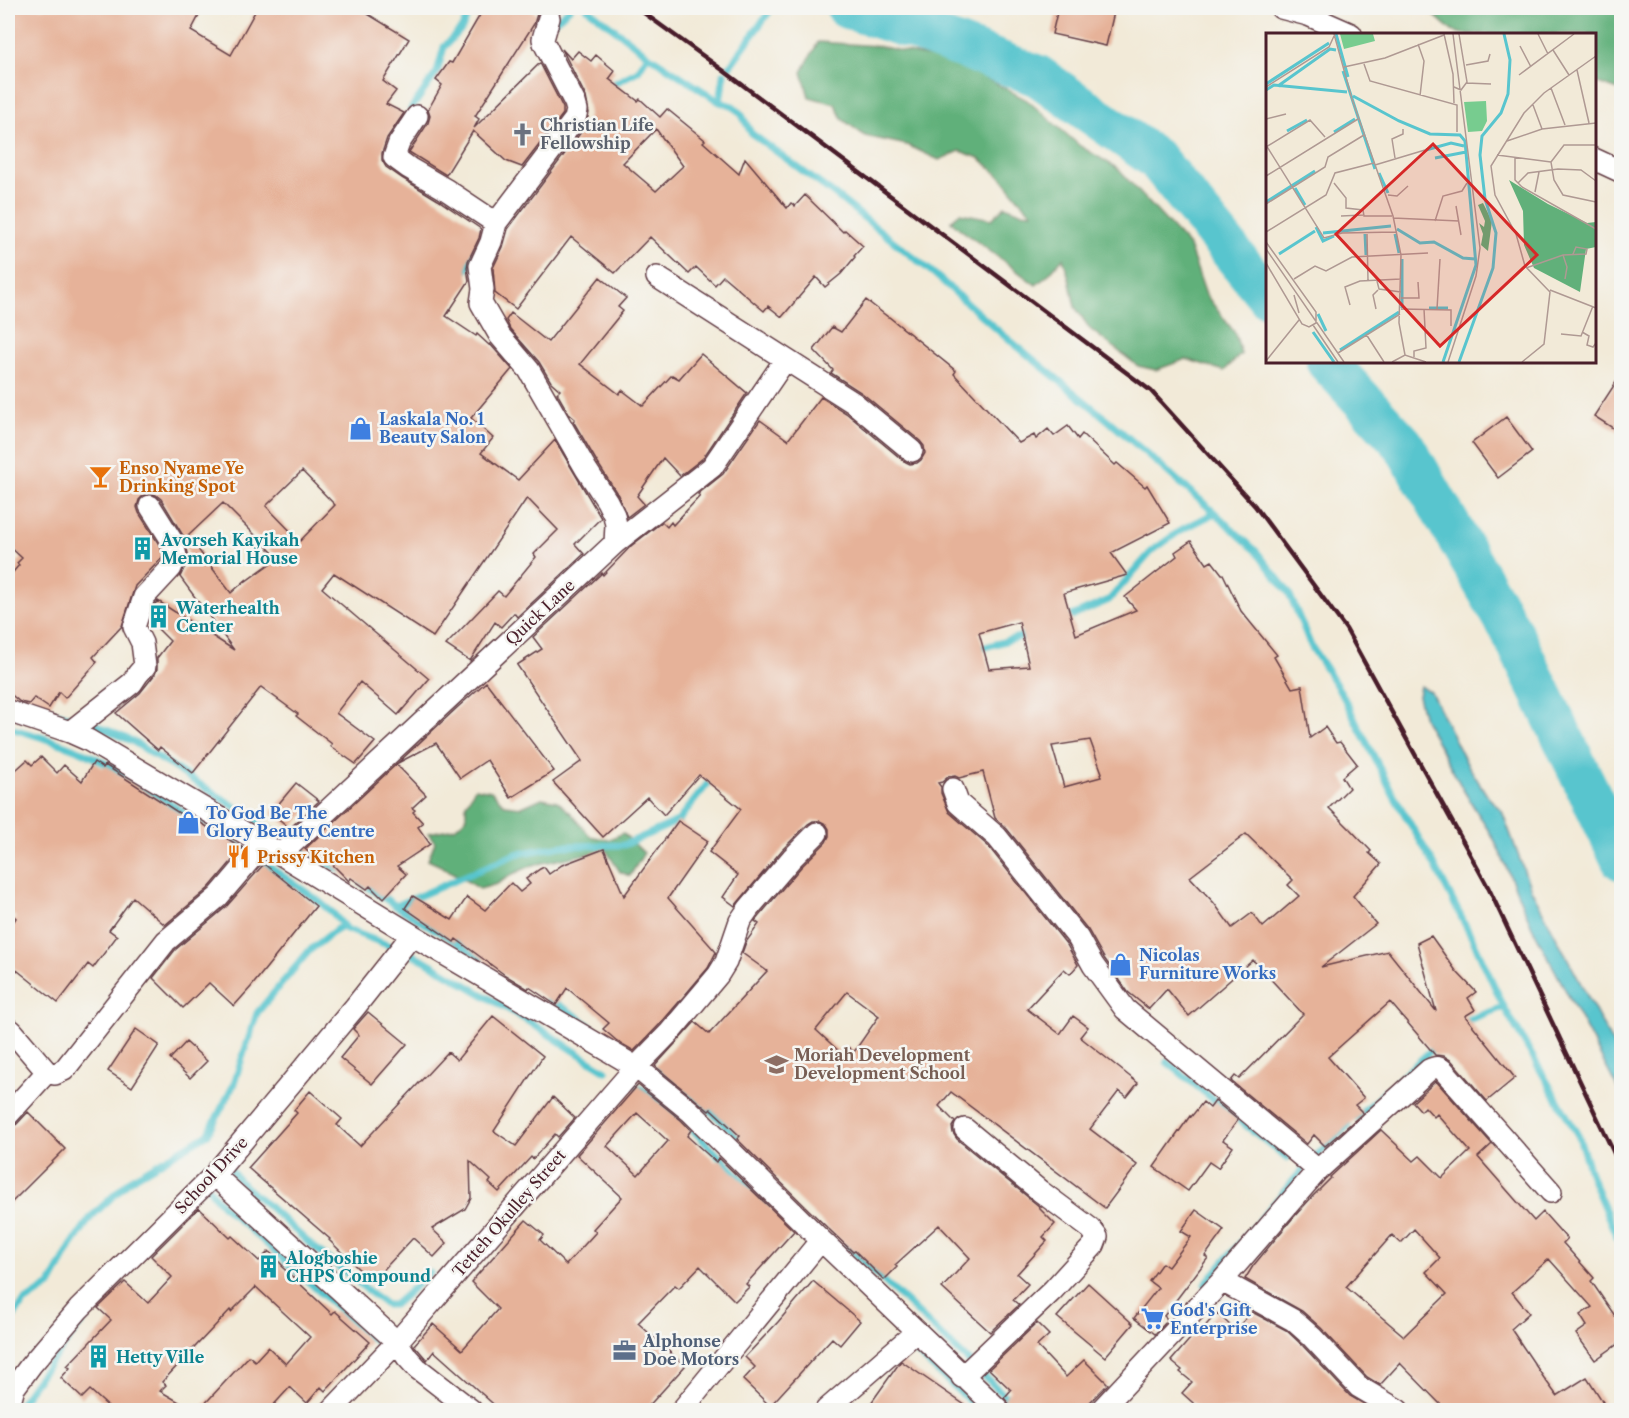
<svg xmlns="http://www.w3.org/2000/svg" width="1629" height="1418" viewBox="0 0 1629 1418" font-family="'Libre Caslon Text',serif">
<style>
.forest{fill:#61b07a;stroke:#566852;stroke-width:1.5}
.water{fill:#58c5ce;stroke:#51727c;stroke-width:1.5}
.lines{fill:none;stroke-linecap:round;stroke-linejoin:round}
.stream{stroke:#58c5ce;stroke-width:7}
.river{stroke:#58c5ce;stroke-width:42}
.building{fill:#e6b299;fill-rule:evenodd}
.minor-casing{stroke:#633d45;stroke-width:24}
.minor{stroke:#fff;stroke-width:21}
.rail{stroke:#4a1f2b;stroke-width:4.5}
.labels{text-anchor:middle;dominant-baseline:central;stroke-width:5;stroke-linejoin:round;paint-order:stroke}
.worship-label{font-size:16px;font-weight:bold;fill:#5b616d;stroke:#f6f6f2;text-anchor:start}
.shop-label{font-size:16px;font-weight:bold;fill:#366cbe;stroke:#f6f6f2;text-anchor:start}
.food-label{font-size:16px;font-weight:bold;fill:#c56008;stroke:#f6f6f2;text-anchor:start}
.culture-label{font-size:16px;font-weight:bold;fill:#0d838f;stroke:#f6f6f2;text-anchor:start}
.street-label{font-size:16px;fill:#4a1f2b;stroke:#f6f6f2}
.education-label{font-size:16px;font-weight:bold;fill:#785e54;stroke:#f6f6f2;text-anchor:start}
.service-label{font-size:16px;font-weight:bold;fill:#4e5e75;stroke:#f6f6f2;text-anchor:start}
.inset-river{fill:none;stroke:#58c5ce;stroke-width:3}
.inset-road{fill:none;stroke:#af9993;stroke-width:1.5}
.view{fill:#d62828;fill-opacity:0.15;stroke:#d62828;stroke-width:3}
.inset-edge{fill:none;stroke:#4a1f2b;stroke-width:3}
</style>
<rect width="100%" height="100%" fill="#f6f6f2"/>
<filter id="ink" filterUnits="userSpaceOnUse"><feTurbulence type="fractalNoise" baseFrequency=".0167" numOctaves="2"/><feDisplacementMap in="SourceGraphic" scale="12" xChannelSelector="R" yChannelSelector="G"/><feConvolveMatrix kernelMatrix="1 2 1 2 8 2 1 2 1" color-interpolation-filters="sRGB"/></filter>
<filter id="wash" filterUnits="userSpaceOnUse"><feTurbulence type="fractalNoise" baseFrequency=".008" numOctaves="4" result="noise"/><feDisplacementMap in="SourceGraphic" scale="24" xChannelSelector="R" yChannelSelector="G"/><feGaussianBlur stdDeviation="1.35" result="paint"/><feColorMatrix in="noise" values="0 0 0 0 0 0 0 0 0 0 0 0 0 0 0 0 0 1.4 0 .05"/><feComposite in="paint" operator="in"/></filter>
<g filter="url(#wash)">
<rect width="100%" height="100%" fill="#f2ead8"/>
<path class="forest" d="M1426,8H1621V91L1595,82L1594,34H1463L1452,31Z
M818,42L879,46L958,63L1027,100L1080,146L1117,168L1189,246L1206,295L1235,333L1241,354L1224,371L1186,359L1156,370L1138,366L1090,329L1075,307L1069,278L1063,258L1047,276L1036,285L960,229L951,221L960,213L992,219L1005,206L1021,212L1032,213L1017,197L1002,178L979,158L960,151L939,160L907,145L865,136L842,119L835,104L809,97L802,72Z
M475,788L491,791L505,805L522,807L542,798L557,801L572,814L590,836L609,840L623,833L644,853L630,876L620,872L606,850L533,865L513,874L497,884L480,889L441,866L428,860L435,842L428,833L455,828L466,818V804Z"/>
<path class="water" d="M1420,686L1431,692L1466,762L1488,797L1502,811L1530,887L1621,1060V1095L1532,927L1495,841L1464,791L1424,719L1418,696Z"/>
<g class="lines">
<path class="stream" d="M587,8L648,55L720,102L733,106L742,115L751,133L834,194L932,272L1002,334L1109,421L1215,513L1256,551L1289,593L1311,646L1342,694L1394,796L1435,866L1473,940L1504,1007L1579,1137L1592,1179L1622,1249
M553,23L570,8
M730,66L772,8
M609,86L638,71L648,55
M720,102L724,74
M411,109L437,72L444,47L462,28L471,8
M466,270L476,251
M1063,620L1109,600L1152,551L1181,530L1215,513
M975,650L1030,634
M8,697L17,702L89,722L132,741L320,861L344,871
M8,727C35,736 65,743 91,756C131,775 167,803 206,826
M236,844L316,899L333,913L346,929L398,949
M361,882L396,906L481,957
M396,906L516,854L562,846L624,845L678,821L713,777
M403,952L404,951L424,960L526,1020L606,1071
M549,999L575,1015L604,1037
M1462,1024L1465,1021L1504,1007
M1167,1062L1225,1109L1287,1158
M656,1071L712,1112L745,1143
M630,1083L659,1099L693,1130L766,1204
M1356,1118L1437,1045
M227,1163C234,1178 250,1192 264,1202L310,1244L386,1305H394L430,1273
M207,1185C219,1206 242,1222 260,1238C299,1273 338,1309 378,1343
M846,1245L1020,1410
M1205,1284L1306,1166L1348,1125
M8,1324L24,1302L50,1285L71,1246L91,1217L130,1180L208,1134L233,1086L257,1013L309,951L342,925
M907,1344L979,1410
M16,1410L33,1385L94,1307"/>
<path class="river" d="M847,8L916,30L1038,76L1156,159L1268,297
M1327,362L1403,444L1510,629L1622,860"/>
</g>
<g id="blocks">
<path class="building" d="M8,8H203L191,31L231,55L257,8H358L409,39L383,81L396,91L386,104L404,113L387,138L382,153V160L386,167L402,178L438,200L481,229L479,238L468,261L467,268L469,281L446,316L476,336L477,334L489,345L490,344L512,369L471,418L493,438L481,453L518,480L555,440L601,518L575,544L584,554L517,617L514,613L501,627L495,622L470,661L446,645L498,591L504,596L536,557L534,554L558,530L527,498L433,637L334,573L322,588L429,679L398,715L360,682L336,713L375,742L356,764L330,746L332,744L296,716L298,714L261,687L193,773L160,747L158,750L116,713L140,693L155,674L157,669V658L170,641L150,621L155,604L158,601L234,650L180,577L188,560V553L184,537L161,499L156,495L150,493L144,495L139,500L137,507L139,513L160,546L163,555L161,559L135,586L122,626L93,657L97,662L65,698L59,692L49,708L34,698L29,704L20,702L8,692V578L19,565L17,563L22,558L8,545ZM302,471L335,505L300,541L266,506ZM223,503L278,558L246,581V580L231,593L188,536Z
M484,8H528L537,14L534,24L475,116L479,119L474,128L540,63L563,108V114L522,167L506,161L473,131L446,175L409,152L428,123L430,116L428,110L442,85L436,80L449,62L452,63Z
M1058,8H1115L1106,46L1052,34Z
M562,49L571,59L578,51L591,61L596,55L615,71L609,79L638,101L640,99L660,117L667,109L705,140L703,142L739,174L745,158L787,208L791,203L795,206L805,195L843,232L845,230L863,246L854,256L855,257L841,274L825,287L816,277L782,317L768,306L764,311L723,276L715,285L696,267L689,274L650,237L615,273L571,237L516,309L495,293L493,268L503,247L508,229L585,127L589,113L586,97ZM656,129L683,166L656,191L623,163Z
M600,277L626,298L618,307L623,311L580,364L619,394L622,390L643,406L672,375L679,379L701,354L747,393L703,458L680,476L663,458L637,496L644,504L627,517L618,495L597,462L573,421L575,419L569,414L557,393L560,390L551,382L539,362L510,329L506,320L511,313L548,342Z
M866,300L888,317H889L956,371L954,374L1019,443L1034,435L1036,439L1048,429L1054,436L1068,426L1078,439L1082,434L1115,465L1117,463L1145,487L1147,485L1170,523L1111,553L1127,575L1064,593L1076,635L1136,610L1125,597L1177,556L1175,552L1191,541L1207,564L1212,561L1222,574H1223L1241,611L1277,655L1274,657L1292,688L1302,686L1310,738L1325,727L1336,743L1340,742L1357,764L1342,777L1349,788L1329,808L1349,828L1371,851L1369,853L1381,864L1353,896L1376,924L1321,967L1388,951L1436,1011L1417,943L1431,936L1456,971L1476,992L1468,998L1475,1010L1465,1016L1515,1078L1487,1101L1452,1061L1444,1056L1435,1055L1390,1002L1328,1057L1364,1098L1355,1105L1363,1113L1325,1146L1314,1135L1307,1144L1231,1081L1235,1076L1239,1079L1303,1014L1253,960L1189,1016L1167,989L1149,1009L1128,992L1104,958L1088,930L1007,829L995,818L983,772L959,778L955,776L948,777L942,782L938,783L941,787V793L949,812L988,846L1067,945L1078,965L1070,974L1064,969L1027,1009L1060,1034L1073,1016L1088,1027L1080,1037L1138,1083L1127,1097L1119,1091L1090,1129L1137,1165L1105,1208L951,1092L939,1106L955,1122L952,1127L953,1133L957,1139L1040,1207L1039,1208L1055,1224L1043,1237L1047,1241L1017,1274L1028,1284L1013,1300L1019,1305L990,1332L942,1288L970,1258L939,1225L895,1265L897,1267L884,1280L855,1251L853,1252L811,1212L737,1139L740,1136L711,1109L709,1111L655,1066L695,1022L709,1034L767,971L742,953L746,942L759,924L755,921L759,916L801,867L826,842L829,836V829L826,824L820,821H813L808,824L782,850L735,906L723,897L738,875L709,852L741,809L699,775L664,815L647,797L603,837L553,782L582,761L517,665L542,649L533,637L602,573L603,575L631,546L662,522L667,527L671,522L673,525L700,496L698,494L723,474L760,420L788,440L821,397L846,413L904,461L910,464L917,463L921,460L925,453L924,446L920,441L862,393L831,373L833,370L814,350L832,327L841,332ZM1019,622L1029,666L989,669L979,633ZM1090,740L1102,773L1100,774L1101,777L1064,787L1052,746ZM1246,834L1293,880L1288,885L1299,896L1263,927L1252,913L1232,928L1214,903L1190,877ZM847,992L879,1016L854,1052L848,1047L842,1054L816,1030Z
M1622,373V434L1594,416Z
M1506,417L1532,452L1498,478L1472,443Z
M486,682L554,771L511,798L487,760L460,778L436,743L396,764L426,795L412,808L415,810L413,812L423,823L418,827L430,844L397,866L406,874L384,898L381,895L380,896L370,886L367,889L351,878L349,881L327,859L321,864L305,849L459,706Z
M41,757L57,773L64,765L82,781L94,762L103,768L105,765L182,815L183,814L198,823L199,822L243,848L209,888L165,925L133,897L109,930L117,936L93,968L88,964L58,1003L8,963V930L16,918L8,911V777L27,760L32,765Z
M296,783L319,801L290,828L271,813Z
M678,821L708,841L668,898L716,952L708,968L661,1023L634,1051L617,1041L603,1029L609,1023L567,988L556,1005L529,987L528,989L505,975L456,939L454,942L405,908L413,896L452,920L467,897L485,910L511,883L520,892L530,884L526,879L540,869L544,867L549,874L562,865L604,849L624,896Z
M264,864L316,906L251,987L234,1006L209,983L183,1008L153,978L175,950L226,907Z
M368,1012L407,1044L372,1084L340,1058L359,1035L353,1029Z
M493,1016L543,1056L494,1131L516,1146L553,1097L575,1118L558,1137L555,1134L533,1159L531,1157L499,1192L489,1183L491,1180L470,1161L471,1198L465,1209L432,1229L447,1243L434,1257L413,1238L372,1282L329,1240L330,1239L248,1168L297,1113L294,1110L310,1091L342,1119L337,1125L360,1146L448,1052L457,1060Z
M136,1029L159,1045L132,1087L108,1071Z
M186,1042L207,1061L190,1078L170,1059Z
M1436,1081L1492,1144L1478,1157L1534,1221L1543,1212L1567,1239L1563,1243L1594,1278L1591,1281L1615,1316L1622,1311V1341L1595,1360L1576,1334L1587,1326L1580,1315L1592,1307L1549,1259L1512,1292L1529,1313L1511,1329L1544,1378L1557,1396L1587,1377L1603,1402L1590,1410H1446L1400,1363L1380,1385L1367,1377L1321,1328L1302,1311L1245,1279L1253,1266L1292,1219L1312,1197L1331,1178L1330,1177L1381,1130L1414,1161L1420,1156L1442,1178L1470,1151L1437,1114L1434,1117L1425,1107L1421,1111L1413,1102ZM1414,1229L1440,1258L1426,1272L1447,1294L1404,1336L1346,1287L1392,1235L1401,1243Z
M638,1085L681,1120L691,1130L687,1136L716,1162L719,1158L794,1231L746,1284L749,1287L735,1301L700,1266L679,1288L675,1285L638,1323L685,1366L645,1410H500L434,1351L427,1360L414,1345L433,1324L462,1350L498,1309L471,1282L526,1220L544,1235L540,1240L566,1265L596,1232L593,1229L622,1197L577,1155ZM637,1113L668,1141L638,1175L607,1146Z
M1215,1101L1238,1120L1223,1140L1233,1147L1218,1168L1209,1162L1188,1191L1154,1167L1190,1116L1191,1117L1203,1102L1210,1108Z
M28,1112L65,1149L8,1206V1127H12L17,1124Z
M199,1208L230,1238L232,1236L259,1261L269,1251L283,1266L282,1267L332,1314L335,1311L370,1342L325,1391L321,1387L307,1403L290,1387L269,1410H199L249,1356L255,1361L268,1347L286,1364L310,1337L256,1287L231,1312L230,1310L162,1382L166,1385L160,1391L193,1410H112L90,1390L82,1398L61,1378L70,1368L67,1366L111,1320L98,1308L125,1282L148,1303L172,1277L151,1256Z
M1196,1210L1224,1230L1205,1256L1208,1258L1164,1316L1168,1320L1155,1334L1134,1318L1158,1288L1149,1281L1162,1263L1168,1267L1191,1237L1181,1231Z
M813,1281L860,1321L840,1345L832,1338L770,1406L743,1380L755,1367L745,1357L778,1322Z
M1088,1283L1133,1324L1105,1357L1057,1317Z
M1252,1312L1286,1330L1303,1346L1350,1396L1374,1410H1201L1182,1393L1192,1382L1180,1372L1182,1370L1171,1361L1196,1332L1198,1334L1217,1313L1235,1330Z
M1037,1323L1049,1335L1037,1346L1066,1377L1084,1360L1108,1384L1082,1410H1011V1406L1004,1398L1011,1390L989,1369Z
M901,1361L972,1410H866L898,1365Z"/>
</g>
</g>
<g filter="url(#ink)">
<use href="#blocks" fill-opacity="0" stroke="#633d45" stroke-width="1.5"/>
<g class="lines">
<defs>
<path id="minor" d="M1281,8L1308,15L1351,34
M549,18L543,39L544,43L575,103L577,110L575,119L496,223L491,242L480,266L483,289L481,303L500,336L529,370L586,469L607,501L614,515L616,525L615,543
M417,116L399,143L394,157L409,168L445,189L496,223
M1594,159L1622,172
M657,277L854,403L912,451
M8,711L70,732L88,740L267,846L412,935L636,1067L690,1111L821,1240L999,1410
M70,732L132,683L138,674L145,666L142,643L134,627L144,597L171,568L176,556L172,541L150,506
M953,789L958,803L997,837L1078,938L1093,965L1125,1009L1318,1170
M281,854L615,543L712,467L785,360
M8,1030L12,1031L47,1072L55,1074L64,1070L166,941L218,897L253,856L267,846
M8,1115L47,1072
M214,1175L397,1342L407,1357L417,1368L471,1410
M1222,1281L1293,1320L1312,1337L1359,1387L1398,1410
M962,1377L1053,1290L1094,1245L1097,1237L1091,1229L1040,1191L965,1129
M8,1410L14,1388L31,1365L79,1309L214,1175L355,1007L412,935
M332,1410L397,1342L636,1067L670,1032L718,975L726,962L740,921L749,908L792,858L817,833
M682,1410L821,1240
M826,1410L916,1332
M1101,1410L1222,1281L1318,1170L1429,1070C1435,1067 1438,1066 1444,1071L1551,1192"/>
</defs>
<use href="#minor" class="minor-casing"/>
<use href="#minor" class="minor"/>
<path class="rail" d="M637,8L724,71L1151,391L1255,506L1346,629L1488,887L1622,1170"/>
</g>
</g>
<defs>
<symbol id="church-bare" viewBox="-9 -9 18 18"><path d="M-1.2-6h2.4v3.5h3.3v2.4h-3.3V6h-2.4V-.1h-3.3v-2.4h3.3Z" fill="#6b7280" stroke="#f6f6f2" stroke-width="2.5" paint-order="stroke"/></symbol>
<symbol id="shop-bare" viewBox="-9 -9 18 18"><path d="M-5-2.5h2.3a2.7 3.5 0 0 1 5.4 0H5L5.5 6h-11ZM-1.5-2.5h3a1.5 2.3 0 0 0-3 0Z" fill="#3f7fe0" stroke="#f6f6f2" stroke-width="2.5" paint-order="stroke"/></symbol>
<symbol id="bar-bare" viewBox="-9 -9 18 18"><path d="M-6-5H6L.8 .8V4.5H3.5V6h-7V4.5H-.8V.8Z" fill="#e8710a" stroke="#f6f6f2" stroke-width="2.5" paint-order="stroke"/></symbol>
<symbol id="building-bare" viewBox="-9 -9 18 18"><path d="M-4-6H4V6H1V3H-1V6H-4ZM-2.5-4.3h1.7v1.8h-1.7ZM.8-4.3h1.7v1.8H.8ZM-2.5-1h1.7V.8h-1.7ZM.8-1h1.7V.8H.8Z" fill="#0f9aa8" stroke="#f6f6f2" stroke-width="2.5" paint-order="stroke"/></symbol>
<symbol id="restaurant-bare" viewBox="-9 -9 18 18"><path d="M-5-6h1v4h1v-4h1v4h1v-4h1v5L-1.5 .5V6h-2V.5L-5-1ZM5-6V6H3V1.5H1.5Q1.5-4 5-6Z" fill="#e8710a" stroke="#f6f6f2" stroke-width="2.5" paint-order="stroke"/></symbol>
<symbol id="school-bare" viewBox="-9 -9 18 18"><path d="M0-5L7-2L0 1L-7-2ZM-4 1L0 2.5L4 1V4Q0 6-4 4Z" fill="#8d6e63" stroke="#f6f6f2" stroke-width="2.5" paint-order="stroke"/></symbol>
<symbol id="supermarket-bare" viewBox="-9 -9 18 18"><path d="M-6-5.5h2.5l.6 2H6L4.5 2H-2.5L-4.4-4H-6ZM-1.5 3.2a1.3 1.3 0 1 0 .1 0ZM3 3.2a1.3 1.3 0 1 0 .1 0Z" fill="#3f7fe0" stroke="#f6f6f2" stroke-width="2.5" paint-order="stroke"/></symbol>
<symbol id="office-bare" viewBox="-9 -9 18 18"><path d="M-6-3h4V-5.5h4V-3h4V5H-6ZM-1-4.5V-3h2v-1.5ZM-6 0V1H6V0Z" fill="#5c6f8a" stroke="#f6f6f2" stroke-width="2.5" paint-order="stroke"/></symbol>
</defs>
<g fill-rule="evenodd">
<use href="#church-bare" x="506" y="118" width="33" height="33"/>
<use href="#shop-bare" x="344" y="412" width="33" height="33"/>
<use href="#bar-bare" x="84" y="460" width="33" height="33"/>
<use href="#building-bare" x="126" y="532" width="33" height="33"/>
<use href="#building-bare" x="142" y="600" width="33" height="33"/>
<use href="#shop-bare" x="172" y="806" width="33" height="33"/>
<use href="#restaurant-bare" x="222" y="840" width="33" height="33"/>
<use href="#shop-bare" x="1104" y="948" width="33" height="33"/>
<use href="#school-bare" x="760" y="1048" width="33" height="33"/>
<use href="#building-bare" x="252" y="1250" width="33" height="33"/>
<use href="#supermarket-bare" x="1136" y="1302" width="33" height="33"/>
<use href="#office-bare" x="608" y="1334" width="33" height="33"/>
<use href="#building-bare" x="82" y="1340" width="33" height="33"/>
</g>
<g class="labels">
<g class="worship-label">
<text x="540" y="125">Christian Life<tspan x="540" dy="18">Fellowship</tspan></text>
</g>
<g class="shop-label">
<text x="379" y="419">Laskala No. 1<tspan x="379" dy="18">Beauty Salon</tspan></text>
<text x="206" y="813">To God Be The<tspan x="206" dy="18">Glory Beauty Centre</tspan></text>
<text x="1139" y="955">Nicolas<tspan x="1139" dy="18">Furniture Works</tspan></text>
<text x="1170" y="1310">God's Gift<tspan x="1170" dy="18">Enterprise</tspan></text>
</g>
<g class="food-label">
<text x="119" y="468">Enso Nyame Ye<tspan x="119" dy="18">Drinking Spot</tspan></text>
<text x="257" y="857">Prissy Kitchen</text>
</g>
<g class="culture-label">
<text x="161" y="540">Avorseh Kayikah<tspan x="161" dy="18">Memorial House</tspan></text>
<text x="176" y="608">Waterhealth<tspan x="176" dy="18">Center</tspan></text>
<text x="286" y="1258">Alogboshie<tspan x="286" dy="18">CHPS Compound</tspan></text>
<text x="116" y="1357">Hetty Ville</text>
</g>
<g class="street-label">
<text transform="translate(540 612) rotate(-43)">Quick Lane</text>
<text transform="translate(211 1175) rotate(-47)">School Drive</text>
<text transform="translate(509 1213) rotate(-49)">Tetteh Okulley Street</text>
</g>
<g class="education-label">
<text x="794" y="1055">Moriah Development<tspan x="794" dy="18">Development School</tspan></text>
</g>
<g class="service-label">
<text x="643" y="1341">Alphonse<tspan x="643" dy="18">Doe Motors</tspan></text>
</g>
</g>
<g transform="translate(1266 33)">
<rect width="330" height="330" fill="#f2ead8"/>
<path d="M74,1H107L109,8L78,16ZM220,68L221,88L216,98L202,99L198,69Z" fill="#77cc8f"/>
<path d="M243,147L282,171L321,190L330,189V214L320,216L314,259L268,235L258,212L257,178ZM217,170L226,188L222,218L215,212L217,201L213,190L218,194L219,188L212,172Z" fill="#61b07a"/>
<path class="inset-river" d="M70,1L82,44M77,38L109,136M0,51L63,10M12,53L64,16L70,17M0,57L8,52L81,59M87,63L133,88L164,101L194,102L199,108L210,232L177,329M21,98L41,87M68,99L89,86M160,117L185,110L198,113M169,125L200,119M113,140L122,160M29,155L39,172M0,169L49,138M50,194L57,208L68,203M131,196L154,210L168,209L197,225L209,226M57,200L125,193M99,201L100,222M129,201L133,220M13,221L49,198M136,275V226M163,275H182M52,281L60,298M47,299L68,329M74,317L133,279M193,329L227,235L230,200L219,166L214,122L216,103L235,80L242,61L244,27L238,1"/>
<path class="inset-road" d="M68,1L86,66L127,183L135,222L133,290L139,322M178,1L187,41L188,70M272,1L282,21M152,11L158,28L154,63M254,13L265,34M287,17L303,42M98,31L104,48L191,72V99M200,32L222,28L224,21M78,34L119,25L178,2M311,37L323,90M253,42L308,1M200,50L225,51M0,54L63,14L68,3M188,54L195,57L201,49L193,1M285,55L299,92M267,72L276,96M0,86L20,81M241,108L276,96L330,90M0,112L58,205L76,200L130,199M330,112H298L285,129L288,147L297,162L330,169M0,114L44,87L59,104M231,122L285,129M249,124V147L256,154L330,196M129,125L126,106L137,101V96M109,132L159,117M0,143L92,86M68,150L80,165V175L97,177L98,183H126M252,150L262,140L292,136L315,137L330,148M269,159L273,139M122,162L131,163L142,153M0,171L59,134L62,124L98,102M190,173L195,202M75,183L97,182M127,185L193,188M169,188L177,163L196,158L201,150M0,199L60,162L69,140L108,130M101,201L102,247M0,209L50,279V290L43,294L36,291L0,230M0,216L78,329M297,222L301,234L299,246M260,235L297,222L320,221L321,216L310,214L307,221M28,246L49,233L60,238L86,224L162,220M111,248L113,256L135,259M284,257L330,275M28,262L33,280M135,265H153L152,249M84,272L79,254L94,248L135,246M110,276L107,262L112,257M135,276L185,277V293M171,276L174,226M47,292L72,329M316,299L323,303L321,312L327,314L330,310M100,301L118,329M295,301L315,303L327,273M72,320L134,281M148,324V318L160,315L158,276M0,328L33,287M126,329L139,322L160,329M182,329L210,243L214,215L187,1M256,329L278,311L284,259L259,233L250,201L229,162L225,133L258,80L278,60L330,23"/>
<path class="view" d="M167,111L271,222L174,313L70,201Z"/>
<rect width="330" height="330" class="inset-edge"/>
</g>
<rect width="1629" height="1418" fill="none" stroke="#f6f6f2" stroke-width="30"/>
</svg>
